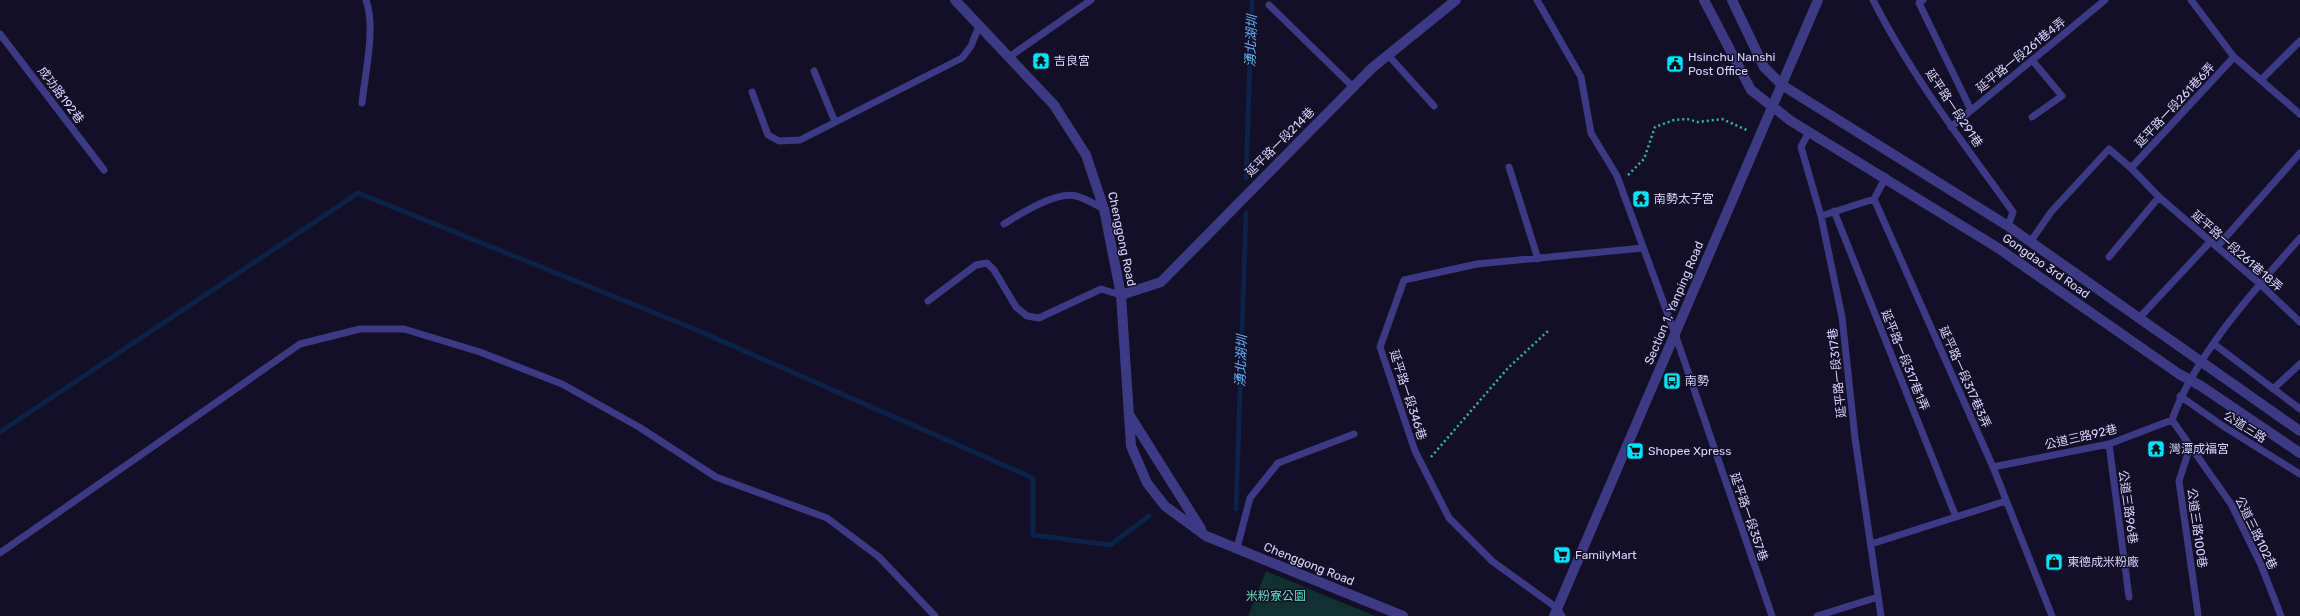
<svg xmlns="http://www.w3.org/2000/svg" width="2300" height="616" viewBox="0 0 2300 616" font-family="Rubik,'Noto Sans TC',sans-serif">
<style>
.green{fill:#12302f}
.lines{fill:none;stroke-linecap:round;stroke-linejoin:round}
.stream{stroke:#0c2248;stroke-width:5}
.path{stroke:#2fb8b0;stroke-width:2.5;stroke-dasharray:2 3;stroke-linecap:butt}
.service{stroke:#3d3a85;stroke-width:7}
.minor{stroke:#3d3a85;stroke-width:10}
.tertiary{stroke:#3d3a85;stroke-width:10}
.labels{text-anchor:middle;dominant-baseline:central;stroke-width:3;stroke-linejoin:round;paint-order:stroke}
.street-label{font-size:12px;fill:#d9d4ff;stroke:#130f26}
.poi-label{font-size:12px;fill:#d9d4ff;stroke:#130f26;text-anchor:start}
.park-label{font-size:12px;fill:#5fe0c0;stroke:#130f26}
.water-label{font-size:13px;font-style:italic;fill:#62b6ff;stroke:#130f26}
</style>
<rect width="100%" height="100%" fill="#130f26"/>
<path class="green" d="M1266,571L1375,616H1248Z"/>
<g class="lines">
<path class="stream" d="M1246,178L1252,0
M0,432L358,193L692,328L1033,478V535L1110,545L1149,516
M1236,509L1246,213"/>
<path class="path" d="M1628,175L1644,159L1655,127L1674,120L1687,119L1698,122L1722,119L1749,131
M1431,457L1508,368L1548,331"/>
<path class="service" d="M1537,0L1581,77L1591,133L1617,176L1675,334L1772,616
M1873,0C1911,75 1964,144 2013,212L2008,226
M1923,0L1919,3L1971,110
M2191,0L2234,57L2300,114
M1269,5L1353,87
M0,34L104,170
M1388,55L1434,106
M1009,57L1091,0
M2032,60L2062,96L2032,117
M814,71L835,122
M2261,80L2300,41
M752,92L768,135L779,141L800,140L962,58L971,46L979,26
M362,103C365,73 376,28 366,0
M1951,127L2105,0
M1809,132L1801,147L1821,216L1842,317L1855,438L1881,616
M1509,167L1538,259
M2131,168L2234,57
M2159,197L2260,284L2300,322
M1874,199L1886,177
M1834,211L1956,517
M1821,216L1874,199L1993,467L2052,616
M1004,224C1020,214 1056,191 1076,196C1085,198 1096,205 1104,209
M2031,241L2051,212L2109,149L2131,168L2159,197L2109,257
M2217,247L2300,153
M928,301L976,265L987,263L994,270L1016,307L1027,316L1039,318L1101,289L1121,295
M2140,317L2210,242
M2214,344L2300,409
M2273,389L2300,364
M2180,396L2223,426L2300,474
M2109,444L2129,597
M2190,447L2179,481L2198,614
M1993,467L2109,444L2172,420
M1871,544L2006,501
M1237,548L1250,498L1278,463L1354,434
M0,553L300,344L360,329H404L480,352L562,384L639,427L716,477L827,518L879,557L935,616
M1562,616L1557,608L1492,561L1449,518L1415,451L1380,347L1404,280L1477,264L1643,248
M1817,616L1878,597
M2281,616L2261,565L2231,504L2172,420C2194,356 2256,288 2300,238"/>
<path class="minor" d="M1121,295L1161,282L1372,68L1456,0"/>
<path class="tertiary" d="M955,0L1054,105L1086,155L1104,209L1121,295L1131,446L1147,483L1165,506L1206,536L1403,616
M1704,0L1751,90L1791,121L1998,248L2179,374L2201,386L2300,453
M1732,0L1764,67L1782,85L2008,226L2300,431
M1130,416L1201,529
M1554,616L1818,0"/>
</g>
<defs>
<symbol id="temple-square" viewBox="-11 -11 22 22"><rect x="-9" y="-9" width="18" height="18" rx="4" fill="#00e5ff" stroke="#130f26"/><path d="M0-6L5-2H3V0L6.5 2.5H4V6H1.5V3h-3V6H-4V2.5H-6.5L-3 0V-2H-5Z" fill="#111"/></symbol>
<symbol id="civic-square" viewBox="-11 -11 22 22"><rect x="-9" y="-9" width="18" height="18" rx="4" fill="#00e5ff" stroke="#130f26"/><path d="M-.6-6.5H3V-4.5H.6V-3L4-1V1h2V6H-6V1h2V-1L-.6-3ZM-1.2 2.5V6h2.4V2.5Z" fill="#111"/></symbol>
<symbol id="bus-square" viewBox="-11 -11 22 22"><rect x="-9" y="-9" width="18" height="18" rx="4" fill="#00e5ff" stroke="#130f26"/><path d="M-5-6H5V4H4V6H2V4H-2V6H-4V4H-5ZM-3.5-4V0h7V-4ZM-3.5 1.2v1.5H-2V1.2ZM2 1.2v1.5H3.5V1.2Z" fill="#111"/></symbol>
<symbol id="supermarket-square" viewBox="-11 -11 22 22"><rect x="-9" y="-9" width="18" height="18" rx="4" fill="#00e5ff" stroke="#130f26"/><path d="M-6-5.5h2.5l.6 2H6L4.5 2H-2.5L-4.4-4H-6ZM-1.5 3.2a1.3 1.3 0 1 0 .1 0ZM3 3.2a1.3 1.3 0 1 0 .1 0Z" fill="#111"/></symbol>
<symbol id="shop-square" viewBox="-11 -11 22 22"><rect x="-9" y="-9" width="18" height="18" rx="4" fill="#00e5ff" stroke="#130f26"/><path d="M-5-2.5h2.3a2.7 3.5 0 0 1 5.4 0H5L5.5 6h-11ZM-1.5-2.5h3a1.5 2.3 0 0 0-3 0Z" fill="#111"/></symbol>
</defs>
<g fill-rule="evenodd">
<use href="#temple-square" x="1031" y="51" width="20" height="20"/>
<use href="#civic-square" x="1665" y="54" width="20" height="20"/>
<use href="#temple-square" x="1631" y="189" width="20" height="20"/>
<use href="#bus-square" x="1662" y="371" width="20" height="20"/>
<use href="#temple-square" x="2146" y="439" width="20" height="20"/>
<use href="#supermarket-square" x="1625" y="441" width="20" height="20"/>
<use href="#supermarket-square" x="1552" y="545" width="20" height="20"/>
<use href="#shop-square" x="2044" y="552" width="20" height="20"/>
</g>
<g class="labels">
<g class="street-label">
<text transform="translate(2021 55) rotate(-39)">延平路一段261巷4弄</text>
<text transform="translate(61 95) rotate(53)">成功路192巷</text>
<text transform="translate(2175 105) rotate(-47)">延平路一段261巷6弄</text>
<text transform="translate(1954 108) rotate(56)">延平路一段291巷</text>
<text transform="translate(1280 142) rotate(-45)">延平路一段214巷</text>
<text transform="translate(1122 239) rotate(78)">Chenggong Road</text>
<text transform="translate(2237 251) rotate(41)">延平路一段261巷18弄</text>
<text transform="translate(2046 266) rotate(35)">Gongdao 3rd Road</text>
<text transform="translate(1674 303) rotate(-67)">Section 1, Yanping Road</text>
<text transform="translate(1905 360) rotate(68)">延平路一段317巷1弄</text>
<text transform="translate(1837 373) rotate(-96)">延平路一段317巷</text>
<text transform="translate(1965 377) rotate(66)">延平路一段317巷3弄</text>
<text transform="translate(1408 395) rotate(72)">延平路一段346巷</text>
<text transform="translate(2245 427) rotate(32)">公道三路</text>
<text transform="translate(2081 437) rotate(-13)">公道三路92巷</text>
<text transform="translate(2128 507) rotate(82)">公道三路96巷</text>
<text transform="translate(1749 517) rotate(71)">延平路一段357巷</text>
<text transform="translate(2197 528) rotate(82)">公道三路100巷</text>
<text transform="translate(2256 533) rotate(64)">公道三路102巷</text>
<text transform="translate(1309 564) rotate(22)">Chenggong Road</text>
</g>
<g class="poi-label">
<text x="1688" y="57">Hsinchu Nanshi<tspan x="1688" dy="14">Post Office</tspan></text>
<text x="1054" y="61">吉良宮</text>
<text x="1654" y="199">南勢太子宮</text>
<text x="1685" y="381">南勢</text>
<text x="2169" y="449">灣潭成福宮</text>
<text x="1648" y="451">Shopee Xpress</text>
<text x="1575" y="555">FamilyMart</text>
<text x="2067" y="562">東德成米粉廠</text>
</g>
<g class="park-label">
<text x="1276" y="596">米粉寮公園</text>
</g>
<g class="water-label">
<text transform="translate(1251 41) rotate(-88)">湧北湖圳</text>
<text transform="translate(1241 361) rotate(-88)">湧北湖圳</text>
</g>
</g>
</svg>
